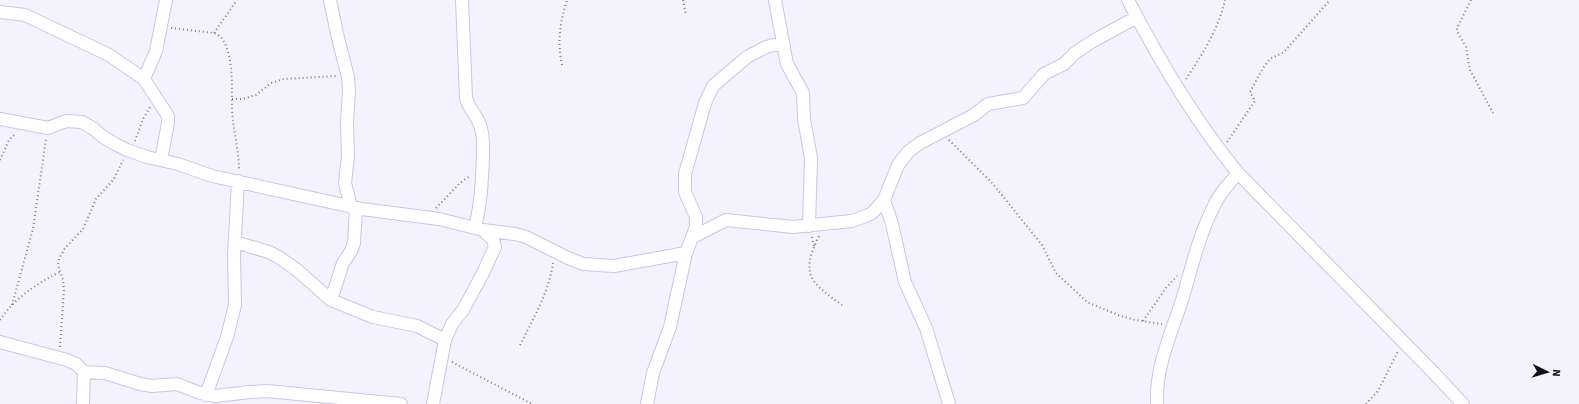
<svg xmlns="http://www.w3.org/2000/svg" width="1579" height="404" viewBox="0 0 1579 404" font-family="'Source Sans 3',sans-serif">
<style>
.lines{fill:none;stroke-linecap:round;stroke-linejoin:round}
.street-casing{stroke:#cac6e4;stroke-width:14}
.path{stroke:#7d7b86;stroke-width:2;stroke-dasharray:1 3;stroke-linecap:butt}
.street{stroke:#fff;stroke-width:12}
</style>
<rect width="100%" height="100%" fill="#f3f2fe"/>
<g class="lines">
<defs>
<path id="street" d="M330,0L337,34L348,77L349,91L347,122L348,156L345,183L351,207
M462,0L466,98C470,111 476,114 480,125C484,135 483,146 483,156C482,181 481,204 475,227
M775,0L787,64L803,93L804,119L811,158L809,226
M1128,0C1159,60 1195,121 1238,173L1431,370L1463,404
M0,12L25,15L109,55L144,79L168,116V123L161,160
M144,79L156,51L166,0
M0,119L48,128L66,121L82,122L94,129L103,137L115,144L127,150L147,157L178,164L212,176L362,209L439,219L483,230L515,234L526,237L568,258L583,264L614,266L686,253
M884,200L892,224L905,282L926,328L949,404
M693,237L726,220L793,227L852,221L866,216L872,213L884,200L898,165L908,152L920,143L974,115L988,104L1023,98L1044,74L1064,64L1075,53L1093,41L1137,17
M235,242L269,252L280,258L297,270L331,300L373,317L417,326L445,340
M331,300L343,263L351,251L354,243L356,208
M0,342L67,360L76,364L84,372L83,404
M84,372L105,373L140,384L152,386L177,384L200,393L215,396L250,392L267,391L401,404
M206,395L227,337L235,305L234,256L238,181
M433,404L445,340L452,324L463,310L482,275L495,247L493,240L483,230
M647,404L653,373L670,327L686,253L696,227V217L685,192V174L705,103L713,86L747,57L766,47L782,43
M1157,404C1155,367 1172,332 1183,297C1193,263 1199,234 1216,202C1221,191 1231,182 1238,173"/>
</defs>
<use href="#street" class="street-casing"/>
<path class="path" d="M683,0L686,15
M1471,0L1457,28V31L1466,47L1470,70L1493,113
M171,28L214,33C222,36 225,42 227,49C235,72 230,98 233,121C235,137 239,154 239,171
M214,33L237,0
M562,65C557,41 560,23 567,0
M1186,79C1202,55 1219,28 1225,0
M232,99H242L256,95L271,83L284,79L337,76
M949,140L993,184L1042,245L1056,273L1087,302L1118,315L1135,320L1162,324
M135,141L143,119L150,107
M1227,142L1255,101L1250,92L1263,68L1270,59L1284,52L1330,0
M0,160L9,140L16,133
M436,208L460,183L470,176
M819,236C800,275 810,282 842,305
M812,237L814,246
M12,305L33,229L46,139
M0,320C15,298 36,284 60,272
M1143,321L1166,288L1177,276
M520,345C533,319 549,292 553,263
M60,347L64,290L63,280L58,265L59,259L65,248L83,229L96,199L114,179L123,160
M452,362L532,404
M1366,404L1378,391L1398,351"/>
<use href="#street" class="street"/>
</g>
<g transform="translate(1547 372) rotate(95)" stroke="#f3f2fe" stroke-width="3" paint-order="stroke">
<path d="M0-3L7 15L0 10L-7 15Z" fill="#100e18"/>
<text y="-6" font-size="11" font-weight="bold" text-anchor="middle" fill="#100e18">N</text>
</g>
</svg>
